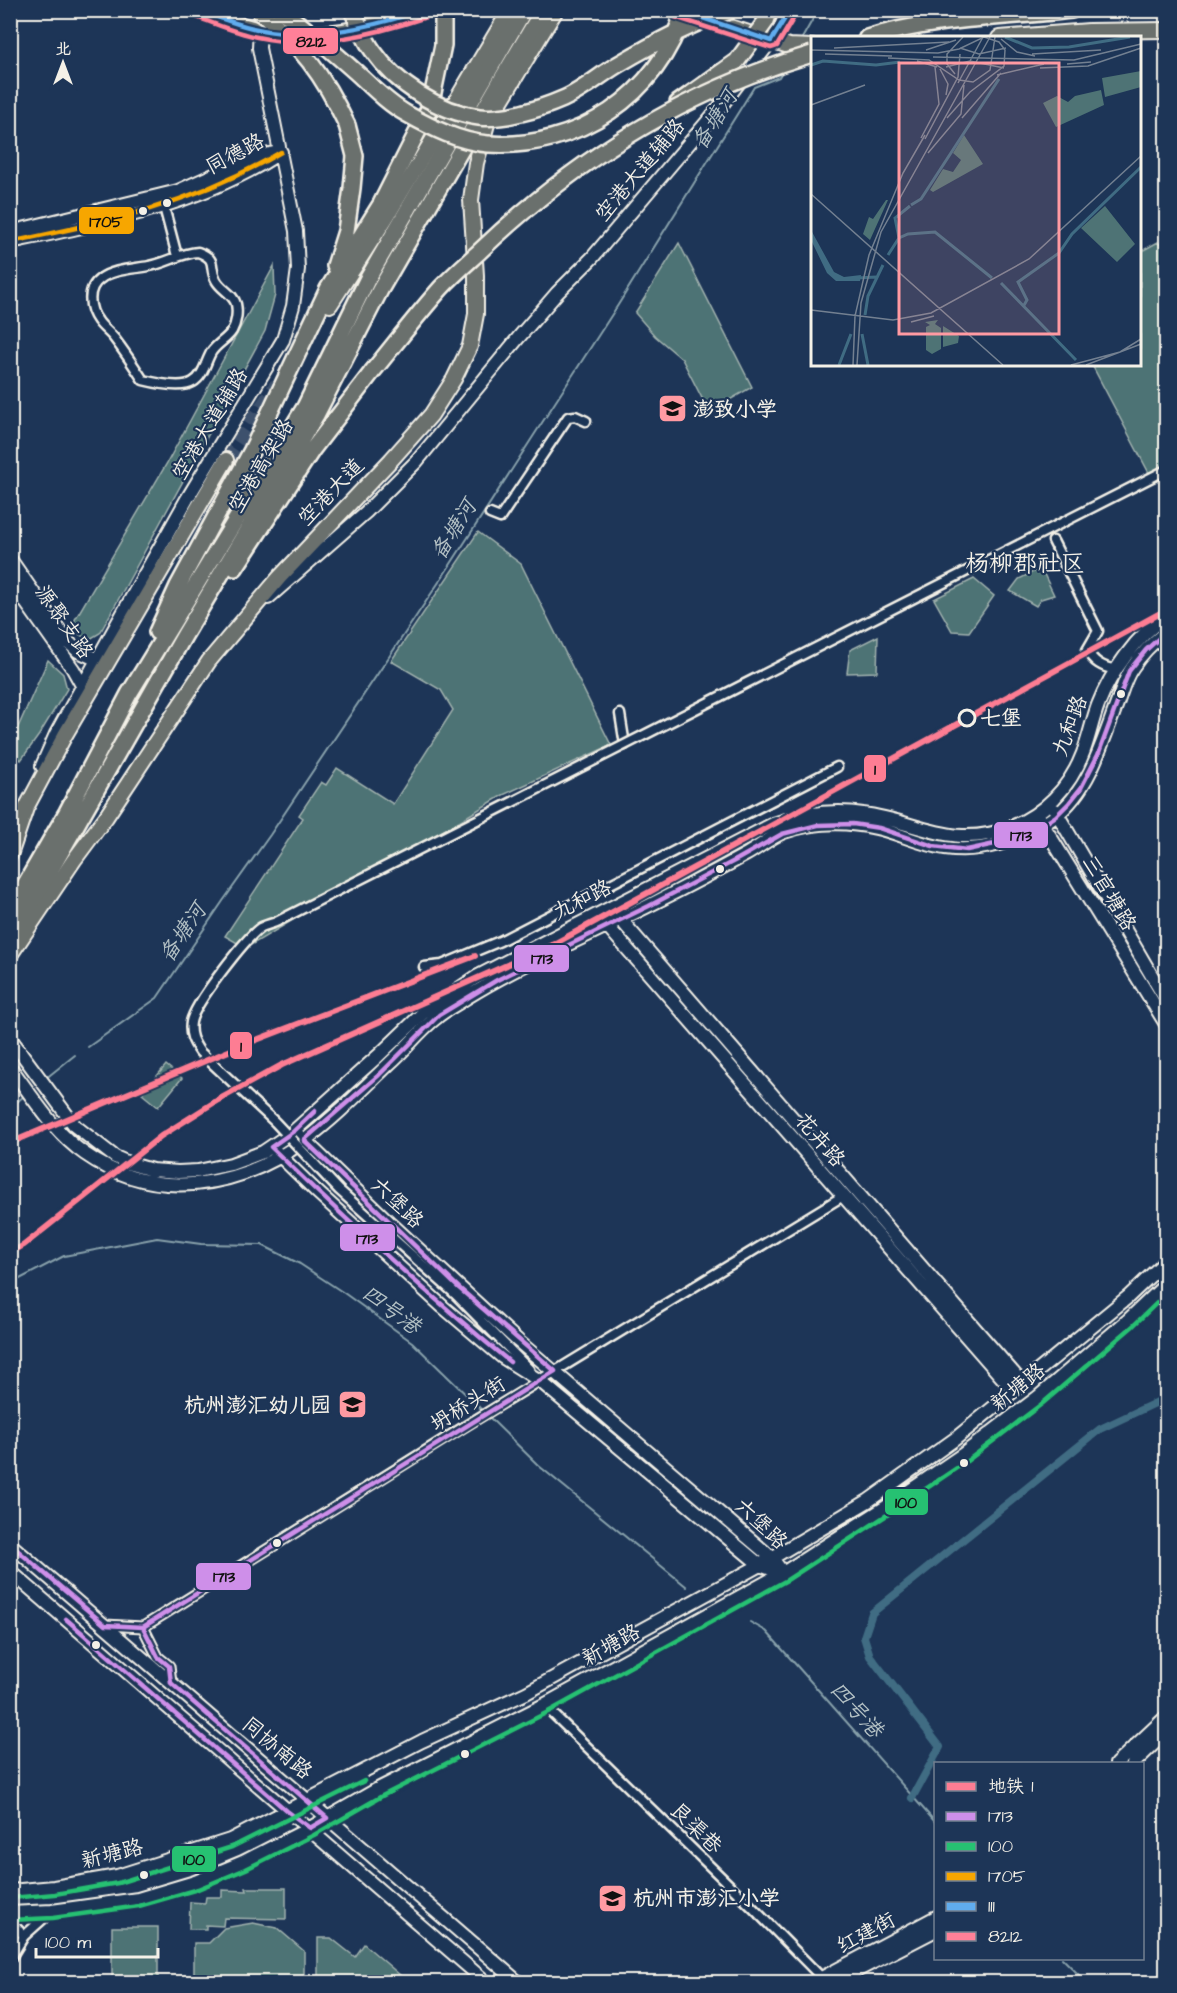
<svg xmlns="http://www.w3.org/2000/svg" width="1177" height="1993" viewBox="0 0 1177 1993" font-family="'Architects Daughter','LXGW WenKai TC',sans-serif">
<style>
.green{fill:#4e7375;stroke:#a1b2ae;stroke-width:1.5}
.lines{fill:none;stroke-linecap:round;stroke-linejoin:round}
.stream{stroke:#88a1ab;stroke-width:2}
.canal{stroke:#406c83;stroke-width:8}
.primary-tunnel{stroke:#3d516d;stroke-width:14;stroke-dasharray:14 7;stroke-linecap:butt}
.street-casing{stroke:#f4f1e8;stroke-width:13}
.secondary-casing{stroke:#f4f1e8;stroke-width:16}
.primary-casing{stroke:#f4f1e8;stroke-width:18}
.highway-casing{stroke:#f4f1e8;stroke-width:20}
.street{stroke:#1d3557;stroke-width:8}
.secondary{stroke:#1d3557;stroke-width:12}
.primary{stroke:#6b706d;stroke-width:14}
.highway{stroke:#6b706d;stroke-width:15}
.street-bridge-casing{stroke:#f4f1e8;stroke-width:13;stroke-linecap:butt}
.highway-bridge-casing{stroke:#f4f1e8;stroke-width:20;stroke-linecap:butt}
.street-bridge{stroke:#1d3557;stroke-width:8}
.highway-bridge{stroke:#6b706d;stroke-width:15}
.bus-1-casing{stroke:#1d3557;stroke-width:9}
.bus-2-casing{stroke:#1d3557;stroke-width:9}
.bus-3-casing{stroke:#1d3557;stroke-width:9}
.bus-4-casing{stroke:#1d3557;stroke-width:9}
.bus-5-casing{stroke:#1d3557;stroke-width:9}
.bus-1{stroke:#ce8fe9;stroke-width:4.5}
.bus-2{stroke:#26c172;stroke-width:4.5}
.bus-3{stroke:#f7a600;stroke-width:4.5}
.bus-4{stroke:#60acee;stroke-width:4.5}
.bus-5{stroke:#ff8098;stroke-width:4.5}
.metro-1-casing{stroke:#1d3557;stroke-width:10}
.metro-1{stroke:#fd7d93;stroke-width:6}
.bus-dot{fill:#f4f1e8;stroke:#1d3557;stroke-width:2}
.stop-dot{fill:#1d3557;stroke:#f4f1e8;stroke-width:3}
.labels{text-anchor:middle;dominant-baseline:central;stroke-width:4.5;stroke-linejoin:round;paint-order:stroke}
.street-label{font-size:21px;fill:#f4f1e8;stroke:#1d3557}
.poi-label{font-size:21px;font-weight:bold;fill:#f4f1e8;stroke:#1d3557;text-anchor:start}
.stop-label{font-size:21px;font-weight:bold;fill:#f4f1e8;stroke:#1d3557;text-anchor:start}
.water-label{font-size:22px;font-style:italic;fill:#b5c2c5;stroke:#1d3557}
.quarter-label{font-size:24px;fill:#f4f1e8;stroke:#1d3557}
.inset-river{fill:none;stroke:#406c83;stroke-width:3}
.inset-road{fill:none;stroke:#738091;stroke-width:1.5}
.view{fill:#ff9aa2;fill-opacity:0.15;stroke:#ff9aa2;stroke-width:3}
.inset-edge{fill:none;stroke:#f4f1e8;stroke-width:3}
.line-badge{stroke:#1d3557;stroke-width:2}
.pale-badge-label{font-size:16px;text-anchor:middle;font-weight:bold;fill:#111}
</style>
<rect width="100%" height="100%" fill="#1d3557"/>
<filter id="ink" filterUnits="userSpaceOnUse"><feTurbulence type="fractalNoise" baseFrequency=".0167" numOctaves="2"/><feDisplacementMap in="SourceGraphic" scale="12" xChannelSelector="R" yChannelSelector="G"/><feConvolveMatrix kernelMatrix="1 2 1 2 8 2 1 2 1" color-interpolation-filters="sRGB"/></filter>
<g filter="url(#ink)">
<path class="green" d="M1158,242L1166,253V464L1149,473L1092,365L1140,364V252Z
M679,243L752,387L709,412L682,359L655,336L635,313Z
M274,266L275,295L265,331L100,633L88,640L70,628L167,463Z
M478,532L521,564L611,745L503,795L246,948L225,936L303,818L299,815L321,782L326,785L337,768L393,804L453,710L441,690L391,661Z
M1041,568L1054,595L1041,599L1036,606L1010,591L1019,579Z
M974,579L994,596L969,632L952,631L934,599Z
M878,636L877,672L847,673L850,650Z
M48,660L63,674L67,689L39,735L21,760L11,750V743Z
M166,1065L182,1078L158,1107L142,1094Z
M246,1888H286V1919L224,1918L223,1926L206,1925V1929H189L190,1902L205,1903L206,1897H222V1890L247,1891Z
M253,1923L277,1928L304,1951V1982H194V1943H209L224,1928Z
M112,1927H158V1982H112Z
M318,1938H331L355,1957L364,1944L408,1982H318Z"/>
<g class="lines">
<path class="stream" d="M800,42L818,10
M88,1047L157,998L223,901L270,835L445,573L618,305L754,87L779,77L783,70
M45,1079L75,1055
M10,1108L24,1096
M10,1284L64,1256L157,1238L201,1244L262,1245L300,1264L344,1293L412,1342L483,1411
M487,1415L539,1466L687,1587
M750,1622L766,1631L936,1823
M1062,1958L1086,1982"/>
<path class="canal" d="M912,1798L940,1747L870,1656L864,1637L872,1613L1100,1429L1166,1398"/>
<path class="primary-tunnel" d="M226,460L277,384"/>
<defs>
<path id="street" d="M164,207L177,256
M198,252C219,260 208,266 216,280C221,290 233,293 236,304C238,313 236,324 232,331C227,339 218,343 212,351C206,360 204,376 193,382C182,389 155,383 143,380C134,366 124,351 114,338C109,332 102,327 98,321C89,309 86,289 100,279C113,269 134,269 149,266C167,263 180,253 198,252Z
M490,514L500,518L568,417L575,416L586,421
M1053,541L1098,631L1087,650C1093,662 1102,667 1116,670
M620,714L625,745
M424,967L442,965L500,941L837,767
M481,1315L454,1293L529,1369
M105,1625L143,1627L467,1425L843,1196
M143,1627L158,1657L169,1666L171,1683
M544,1705L753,1908L822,1978
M10,1921L24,1936
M10,1959L24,1936L52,1911"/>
<path id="secondary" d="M10,232L178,191L249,159L274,153
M10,242C103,223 201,205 281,152
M10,559L67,641L78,651L98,660
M10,580L73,669L83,687
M268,598L366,512L417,461L519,337L557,293L592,258L724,102L771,41L790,10
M42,766L56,734L142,579L187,499L283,340L293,306L298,269L296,231L259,48L260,30
M1055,810L1166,1000
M1040,820L1166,1024
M615,913L1023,1384
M602,920L1014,1391
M10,1038L75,1126L115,1157L131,1164L152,1170L178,1172L198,1171L231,1164L263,1152L294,1131L378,1056L423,1013L478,976L773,824C802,814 832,809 863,814C917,821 952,850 1009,828C1043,815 1070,788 1083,753C1089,738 1092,721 1098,705C1110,674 1137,634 1166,617
M10,1067C33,1097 53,1132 85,1154C155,1203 239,1189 305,1140C335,1118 363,1089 390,1063C406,1049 419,1031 436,1018C445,1010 456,1005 466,998C527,960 594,934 658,901C688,886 718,870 747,854C760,847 770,837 784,832C813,822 846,821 876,828C899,833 921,845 945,848C980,853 1017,842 1047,822C1089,795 1101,745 1118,701C1122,690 1125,678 1132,668C1141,654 1153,642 1166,632
M274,1150L316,1191L443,1307L502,1357L540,1381L760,1565L783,1573L772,1558L518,1341L390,1223L299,1135
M10,1544L518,1982
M10,1571L486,1982
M1116,1764L1166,1717
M1133,1764L1166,1732
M10,1891L54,1887L117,1876L230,1840L422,1741L526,1693L588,1659L760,1565L868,1501L955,1439L1128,1297L1166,1261
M10,1913L52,1911L138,1899L195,1882L243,1862L310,1828L378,1789L544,1705L783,1573L886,1507L962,1455L1038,1397L1128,1320L1166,1284
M814,1982L936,1917
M835,1982L936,1930"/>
<path id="primary" d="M198,10C218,17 239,25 260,30C313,41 373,28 424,10
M677,10L789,46L812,47
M999,38L1089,31L1166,30
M330,305L386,218L510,10
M10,855L26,808L65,735L226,460
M10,955L74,860L106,817L209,661L279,578L391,460L431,415L454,379L470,346L476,314V275L471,200L476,163L487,124L556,10"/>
<path id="highway" d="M867,38C931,18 1004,18 1071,10
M678,103L737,61
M335,266L346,231L352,188L355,156L347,125
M235,568L312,450L372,372
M157,632L178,586L252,450L328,289L381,204L430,107L443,45V10
M10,911L67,812L129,694L305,407L367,280L524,10
M10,941L184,636L316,415L380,290L503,77L543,10"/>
</defs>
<use href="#street" class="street-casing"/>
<use href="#secondary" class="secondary-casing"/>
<use href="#primary" class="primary-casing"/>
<use href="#highway" class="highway-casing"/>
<use href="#street" class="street"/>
<use href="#secondary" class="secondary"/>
<use href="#primary" class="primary"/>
<use href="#highway" class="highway"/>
<defs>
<path id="street-bridge" d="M454,1293L339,1190L275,1122L200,1052C193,1042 189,1034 191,1022C194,1004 245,939 260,928C265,925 272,924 278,921L1166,470"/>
<path id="highway-bridge" d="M257,10C300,43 324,76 347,125
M280,10C308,29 333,52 358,74C373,88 389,104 407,114C432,128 460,142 488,144C576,150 659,96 684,10
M352,10C359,24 364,39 373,51C396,84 439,112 479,117C504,120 540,109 563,99C582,91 599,76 617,65C654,43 691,23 732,10
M737,61L766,21L770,10
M372,372C395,344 417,315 441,288C453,275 467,263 480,251C576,159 685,91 812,54"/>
</defs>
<use href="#street-bridge" class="street-bridge-casing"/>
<use href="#highway-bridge" class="highway-bridge-casing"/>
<use href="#street-bridge" class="street-bridge"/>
<use href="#highway-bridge" class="highway-bridge"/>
<defs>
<path id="bus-1" d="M315,1111L294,1131L271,1147C348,1222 427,1294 510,1362
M10,1544L105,1625L143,1627L555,1371L459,1288L304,1140L379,1075L439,1015L497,980L649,906L738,859L782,834L818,825L853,824L879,828L933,846L967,850L1004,842L1040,827L1056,816L1069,803L1081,788L1098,755L1129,671L1146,650L1166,632
M66,1619L287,1811L310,1828L327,1818L171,1683L169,1666L158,1657L143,1627"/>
<path id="bus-2" d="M11,1898L55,1894L118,1883L232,1847L364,1781
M10,1920L53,1918L139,1906L198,1889L246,1869L314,1835L382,1796L548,1712L787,1580L890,1513L967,1461L1043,1403L1133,1326L1166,1294"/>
<path id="bus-3" d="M10,242C109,222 193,204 281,152"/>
<path id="bus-4" d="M199,10C220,18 240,26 262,30C316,40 371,28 422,10
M679,10L771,41L790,10"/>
<path id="bus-5" d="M196,17C216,24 236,33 257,37C314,49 373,35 426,17
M675,17L771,48L777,46L796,14"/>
</defs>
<use href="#bus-1" class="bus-1-casing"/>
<use href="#bus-2" class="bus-2-casing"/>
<use href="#bus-3" class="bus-3-casing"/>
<use href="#bus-4" class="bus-4-casing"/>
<use href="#bus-5" class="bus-5-casing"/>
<use href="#bus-1" class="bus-1"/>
<use href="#bus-2" class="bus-2"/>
<use href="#bus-3" class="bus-3"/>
<use href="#bus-4" class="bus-4"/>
<use href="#bus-5" class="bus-5"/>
<defs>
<path id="metro-1" d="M10,1143L243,1045L475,956
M10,1253L24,1245L161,1136L218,1100L282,1065L554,944L1166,610"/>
</defs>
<use href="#metro-1" class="metro-1-casing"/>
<use href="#metro-1" class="metro-1"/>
</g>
</g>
<defs>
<symbol id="school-square" viewBox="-11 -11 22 22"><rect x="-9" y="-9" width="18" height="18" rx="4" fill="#ff9aa2" stroke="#1d3557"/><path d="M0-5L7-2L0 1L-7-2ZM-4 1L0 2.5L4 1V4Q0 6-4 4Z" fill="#111"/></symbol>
</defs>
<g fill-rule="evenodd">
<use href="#school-square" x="656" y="392" width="33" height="33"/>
<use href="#school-square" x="336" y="1388" width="33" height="33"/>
<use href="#school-square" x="596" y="1882" width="33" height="33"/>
</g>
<g class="bus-dot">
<circle cx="167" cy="203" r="5"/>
<circle cx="143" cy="211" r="5"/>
<circle cx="1121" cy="694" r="5"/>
<circle cx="720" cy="869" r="5"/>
<circle cx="964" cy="1463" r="5"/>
<circle cx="277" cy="1543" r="5"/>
<circle cx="96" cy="1645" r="5"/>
<circle cx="465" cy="1754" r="5"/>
<circle cx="144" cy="1875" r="5"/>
</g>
<circle class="stop-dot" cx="967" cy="718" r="8"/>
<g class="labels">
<g class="street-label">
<text transform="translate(235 154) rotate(-28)">同德路</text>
<text transform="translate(640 170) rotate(-50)">空港大道辅路</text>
<text transform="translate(210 424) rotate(-59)">空港大道辅路</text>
<text transform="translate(261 466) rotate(-59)">空港高架路</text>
<text transform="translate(331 492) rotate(-46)">空港大道</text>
<text transform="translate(64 622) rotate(55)">源聚支路</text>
<text transform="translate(1070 726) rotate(-70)">九和路</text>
<text transform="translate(1109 893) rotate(59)">三官塘路</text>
<text transform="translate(582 900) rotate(-27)">九和路</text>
<text transform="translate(820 1140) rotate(49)">花卉路</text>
<text transform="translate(397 1203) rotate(43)">六堡路</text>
<text transform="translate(1018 1387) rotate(-39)">新塘路</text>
<text transform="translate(468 1404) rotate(-32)">坍桥头街</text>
<text transform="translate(761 1524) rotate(43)">六堡路</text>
<text transform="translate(611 1645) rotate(-29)">新塘路</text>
<text transform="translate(277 1748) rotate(40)">同协南路</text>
<text transform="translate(696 1828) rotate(44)">艮渠巷</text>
<text transform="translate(112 1854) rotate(-14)">新塘路</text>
<text transform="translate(866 1933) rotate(-28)">红建街</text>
</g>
<g class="poi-label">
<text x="693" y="409">澎致小学</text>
<text x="331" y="1405" text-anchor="end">杭州澎汇幼儿园</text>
<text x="633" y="1898">杭州市澎汇小学</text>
</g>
<g class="stop-label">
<text x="980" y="718">七堡</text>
</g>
<g class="water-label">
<text transform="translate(715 120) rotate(-58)">备塘河</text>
<text transform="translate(454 530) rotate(-58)">备塘河</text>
<text transform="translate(183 933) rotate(-56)">备塘河</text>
<text transform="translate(391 1310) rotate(36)">四号港</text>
<text transform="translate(856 1710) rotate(48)">四号港</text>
</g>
<g class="quarter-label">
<text x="1025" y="564">杨柳郡社区</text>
</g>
</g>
<g transform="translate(811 36)">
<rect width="330" height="330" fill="#1d3557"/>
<path d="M330,35V51L294,61L291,42ZM290,54L293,69L245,91L232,67L246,60L257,66L264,60ZM153,99L172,128L122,156L119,154L132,133L142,136L150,124L142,117ZM75,164H77L59,204L52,198L58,181L62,183ZM294,170L324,208L306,226L270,192ZM127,284L124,288L130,292V313L121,318L115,314V291L119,289L114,286ZM132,290L148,300L147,307L132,311Z" fill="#4e7375"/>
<path d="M0,194L23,236L33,241L50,239L49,245H25L16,237L0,204Z" fill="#406c83"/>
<path class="inset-river" d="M194,1L221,12L258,11L319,1M0,29L12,25L65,29L89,26M100,169L110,163L188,43M88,202L84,182L99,170M77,219L88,202L97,198L124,196L181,242M46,242L65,241M190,247L265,324M212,271L216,264L207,246L248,217L261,198L330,131M54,279L57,260L72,229M51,298L57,329M28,329L40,298"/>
<path class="inset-road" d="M190,3L206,16L224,20M23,12L138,6M149,12L168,18L195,12M0,14L127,17L148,13L173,1L188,6L194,14L193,30L159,56L136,82M115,14L145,4M14,18L81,20M221,18L290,14M122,21L263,24L330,8M77,22L118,24L148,44L162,46L179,34L184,1M106,25L126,31M256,28L280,26M135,31L159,25L193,32M229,32L277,30L330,12M129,33L137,48L135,59M144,38L136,28V18L152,1M186,39L233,28M147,47L172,1M0,69L54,49M151,82L190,37M110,102L128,68L124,31M114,103L147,41L149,18M117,117L150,78L153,49M0,158L192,329M0,274L82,284L120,277L218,223L330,120M100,286L123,280M42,329L44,280L58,219L92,137L114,99M46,329L50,267L70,196L179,1M260,329L309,316L330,303M275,329L330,308"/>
<path class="view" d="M88,27H248V298H88Z"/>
<rect width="330" height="330" class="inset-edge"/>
</g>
<g class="line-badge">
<rect x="282" y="27" width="57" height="28" rx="6" fill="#ff8098"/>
<rect x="78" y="206" width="57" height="29" rx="6" fill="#f7a600"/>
<rect x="863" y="754" width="24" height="29" rx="6" fill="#fd7d93"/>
<rect x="993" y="821" width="56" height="28" rx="6" fill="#ce8fe9"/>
<rect x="513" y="944" width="57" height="29" rx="6" fill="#ce8fe9"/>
<rect x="229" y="1031" width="24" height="29" rx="6" fill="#fd7d93"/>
<rect x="339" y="1223" width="57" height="29" rx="6" fill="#ce8fe9"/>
<rect x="884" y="1488" width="45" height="28" rx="6" fill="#26c172"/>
<rect x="195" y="1562" width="57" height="29" rx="6" fill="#ce8fe9"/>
<rect x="171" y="1845" width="46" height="28" rx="6" fill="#26c172"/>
</g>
<g class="pale-badge-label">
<text x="311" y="47">8212</text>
<text x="106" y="227">1705</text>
<text x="875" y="775">1</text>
<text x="1021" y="841">1713</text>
<text x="542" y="964">1713</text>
<text x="241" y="1052">1</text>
<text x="367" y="1244">1713</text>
<text x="906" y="1508">100</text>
<text x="224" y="1582">1713</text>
<text x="194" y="1865">100</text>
</g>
<rect width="1177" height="1993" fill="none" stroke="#1d3557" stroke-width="36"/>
<rect x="18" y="18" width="1141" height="1957" fill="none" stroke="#f4f1e8" stroke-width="2" filter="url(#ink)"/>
<rect x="934" y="1762" width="210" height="198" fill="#1d3557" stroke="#738091" stroke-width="1.5"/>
<rect x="946" y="1782" width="30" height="9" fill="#fd7d93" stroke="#738091" stroke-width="1.5"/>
<text x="988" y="1792" font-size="18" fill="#f4f1e8">地铁 1</text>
<rect x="946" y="1812" width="30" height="9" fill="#ce8fe9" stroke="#738091" stroke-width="1.5"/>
<text x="988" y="1822" font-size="18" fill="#f4f1e8">1713</text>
<rect x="946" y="1842" width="30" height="9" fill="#26c172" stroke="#738091" stroke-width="1.5"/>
<text x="988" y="1852" font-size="18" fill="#f4f1e8">100</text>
<rect x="946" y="1872" width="30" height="9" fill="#f7a600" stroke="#738091" stroke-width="1.5"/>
<text x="988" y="1882" font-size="18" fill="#f4f1e8">1705</text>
<rect x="946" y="1902" width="30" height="9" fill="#60acee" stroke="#738091" stroke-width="1.5"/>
<text x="988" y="1912" font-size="18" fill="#f4f1e8">111</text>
<rect x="946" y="1932" width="30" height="9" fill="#ff8098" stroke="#738091" stroke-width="1.5"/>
<text x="988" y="1942" font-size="18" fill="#f4f1e8">8212</text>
<g transform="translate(63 63)" stroke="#1d3557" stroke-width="4.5" paint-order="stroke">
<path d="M0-4.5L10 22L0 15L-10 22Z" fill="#f4f1e8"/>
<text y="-9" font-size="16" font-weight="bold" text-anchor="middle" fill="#f4f1e8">北</text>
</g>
<path d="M36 1948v9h122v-9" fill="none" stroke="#f4f1e8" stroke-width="3"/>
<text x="45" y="1948" font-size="18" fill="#f4f1e8" stroke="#1d3557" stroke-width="4.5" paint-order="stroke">100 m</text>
</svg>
